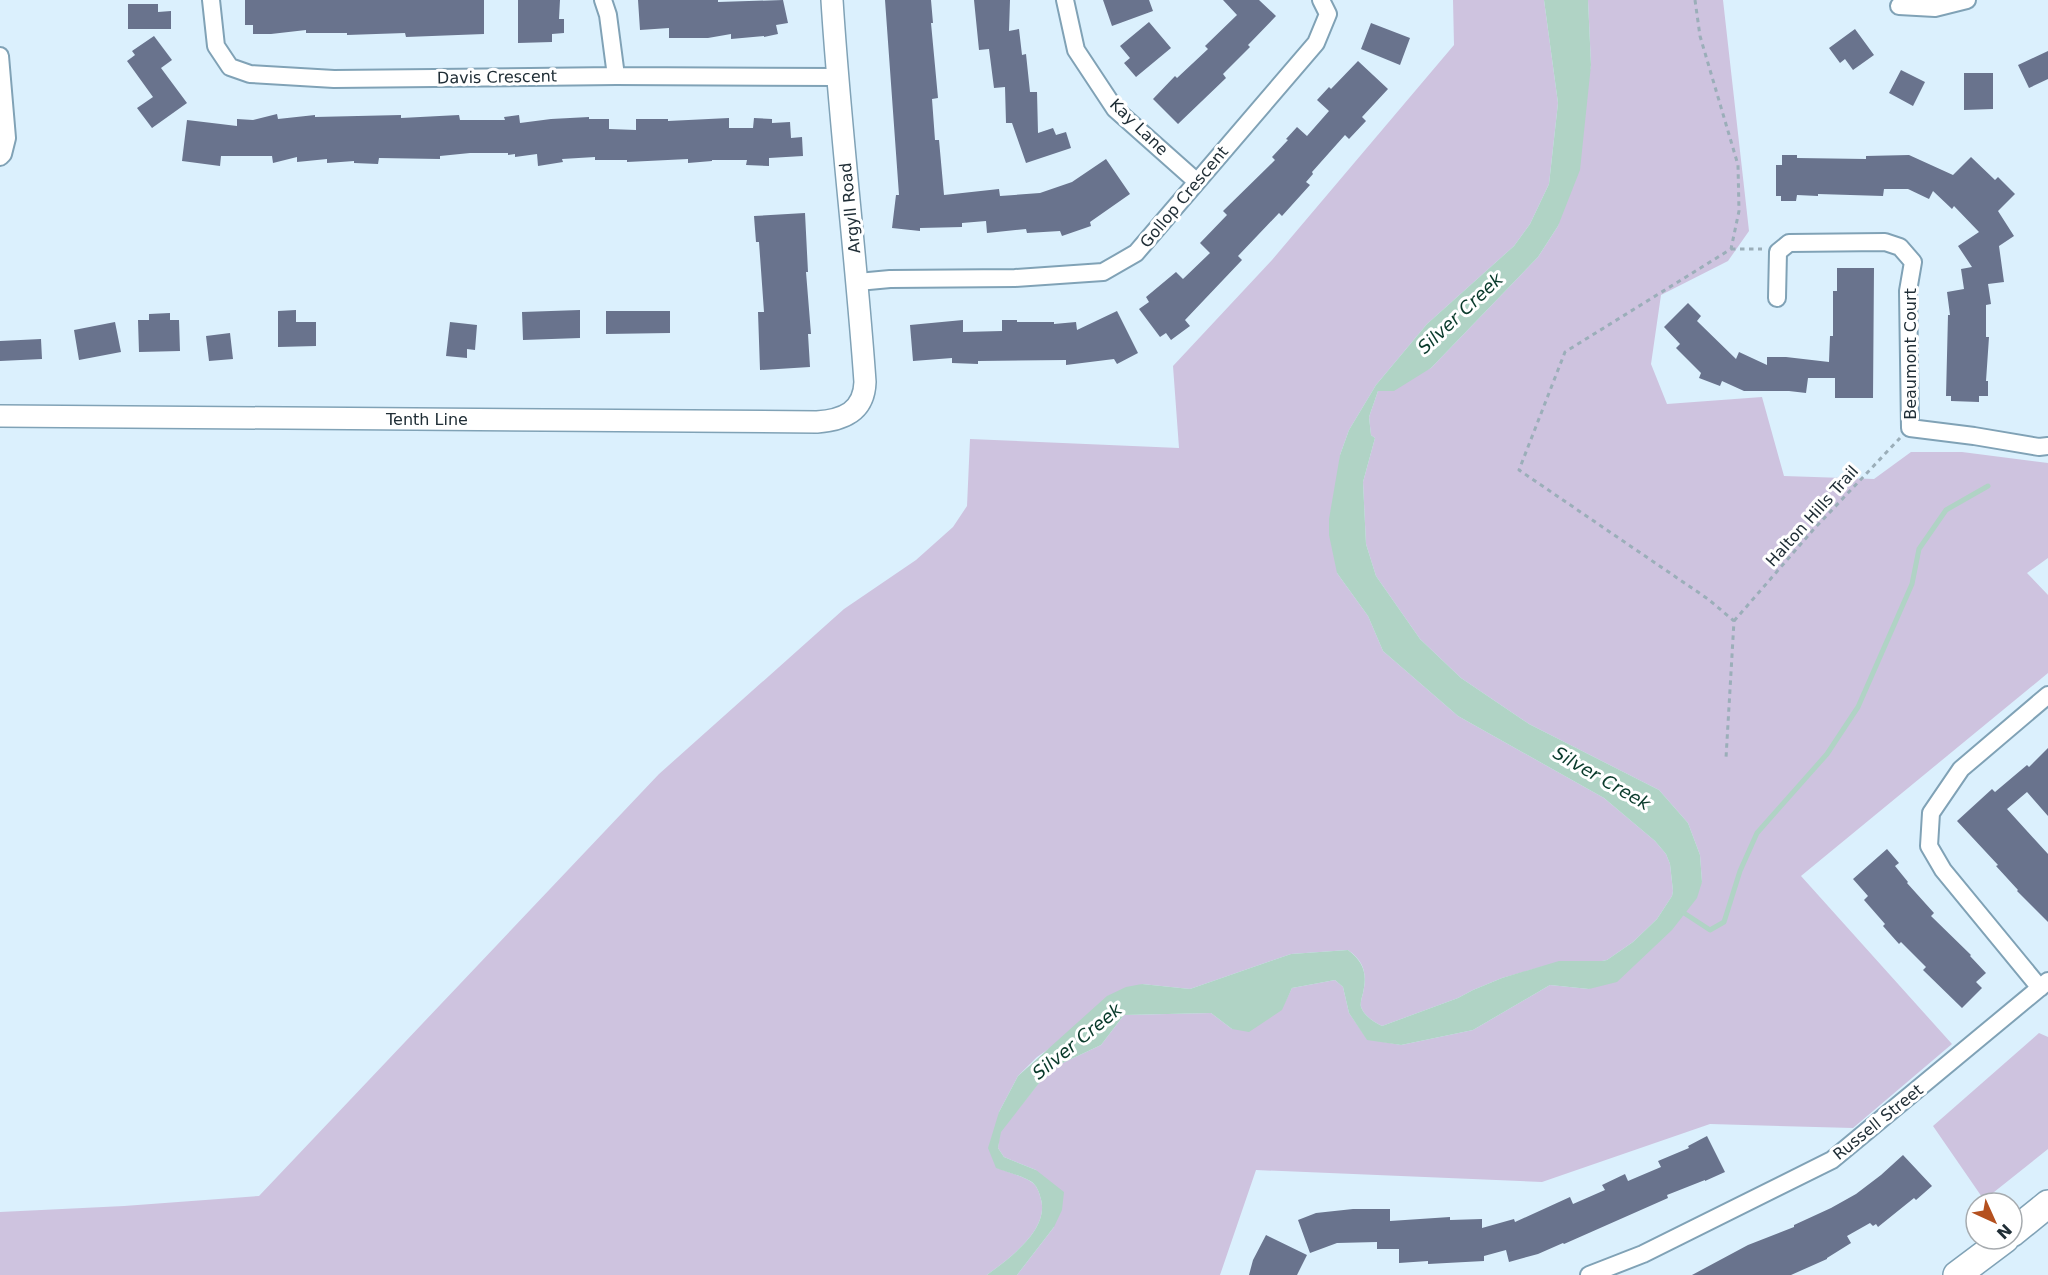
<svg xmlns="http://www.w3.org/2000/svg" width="2048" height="1275" viewBox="0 0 2048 1275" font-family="'DejaVu Sans',sans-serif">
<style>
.green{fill:#cec3df}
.water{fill:#b0d3c5}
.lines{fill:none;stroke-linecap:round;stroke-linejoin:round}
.stream{stroke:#b0d3c5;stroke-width:5}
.building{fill:#69738d}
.minor-casing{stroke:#80a2b6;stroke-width:20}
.tertiary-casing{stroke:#80a2b6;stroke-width:24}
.primary-casing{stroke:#80a2b6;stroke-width:30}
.path{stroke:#9baeb9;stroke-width:3;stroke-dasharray:4.5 4.5;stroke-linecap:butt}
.minor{stroke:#fff;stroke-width:16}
.tertiary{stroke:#fff;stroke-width:21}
.primary{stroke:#fff;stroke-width:27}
.labels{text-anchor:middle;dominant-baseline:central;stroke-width:6;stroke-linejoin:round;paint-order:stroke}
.street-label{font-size:16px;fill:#202e36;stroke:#fff}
.water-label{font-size:18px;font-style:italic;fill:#093a2b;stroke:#fff}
</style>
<rect width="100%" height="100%" fill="#dbf0fd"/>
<path class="green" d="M1453,0H1544L1558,103L1549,184L1530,224L1514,246L1427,324L1376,385L1349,430L1340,455L1337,573L1368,616L1383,651L1458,716L1604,798L1655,841L1666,854L1670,864L1673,891L1672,896L1657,919L1633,942L1607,960L1602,961L1559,962L1502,978L1473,990L1458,998L1382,1026C1374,1022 1364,1016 1361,1007C1360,1003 1362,997 1363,993C1367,975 1365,962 1348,950L1291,954L1190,989L1142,984L1037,1057L1018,1076L999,1112L996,1167C1006,1172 1027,1177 1034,1184C1037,1187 1039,1192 1040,1196C1052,1229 1009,1258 987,1275H0V1212L124,1206L259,1196L659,774L844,609L916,560L953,527L967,506L970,439L1179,448L1173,366L1272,260L1454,45Z
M1588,0H1723L1749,231L1728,261L1661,295L1651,364L1667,404L1762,397L1784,476L1874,479L1911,452H1962L2048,463V558L2027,573L2048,595V673L1801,876L1952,1044L1853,1128L1710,1124L1542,1182L1256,1170L1220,1275H1017L1054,1227L1036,1170L1004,1157L998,1148L1000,1132L1050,1069L1101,1045L1124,1015L1211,1013L1232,1029L1281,1010L1292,988L1335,980L1343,987L1349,1013L1367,1039L1401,1045L1473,1030L1550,985L1589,989L1702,882L1700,855L1688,823L1659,790L1529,724L1461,678L1420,639L1376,576L1366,544L1363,482L1375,438L1371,435L1369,417L1378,391L1431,368L1538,257L1558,226L1591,65Z
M2039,1033L2048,1037V1149L1984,1200L1933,1126Z"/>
<path class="water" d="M1544,0H1588L1591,65L1580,170L1558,226L1538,257L1431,368L1394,391H1378L1369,417L1371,435L1375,438L1363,482L1366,544L1376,576L1420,639L1461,678L1529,724L1659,790L1688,823L1700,855L1702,882L1697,898L1672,930L1617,982L1589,989L1550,985L1473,1030L1401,1045L1367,1040L1349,1013L1343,987L1335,980L1292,988L1282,1010L1249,1032L1232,1029L1211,1013L1124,1015L1101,1045L1050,1069L1001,1132L998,1148L1004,1157L1036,1170L1064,1192L1062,1210L1054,1227L1017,1275H987C1009,1258 1052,1229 1040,1196C1039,1192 1037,1187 1034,1184C1027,1177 1006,1172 996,1168L988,1148L999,1112L1018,1076L1107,996L1126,987L1142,984L1190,989L1291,954L1348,950C1365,963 1367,975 1363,993C1362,997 1360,1003 1361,1007C1364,1016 1374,1022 1382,1026L1458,998L1473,990L1502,978L1559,961H1602L1607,960L1633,942L1657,919L1672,896L1673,891L1670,864L1666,854L1655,841L1604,798L1458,716L1383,651L1368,616L1337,573L1329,535V519L1340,455L1349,430L1376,385L1427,324L1514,246L1530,224L1549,184L1558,103Z"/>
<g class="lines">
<path class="stream" d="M1681,911L1710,930L1724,922L1740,871L1757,833L1827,754L1858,707L1912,584L1919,549L1946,510L1988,486"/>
</g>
<path class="building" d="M245,0H484V34L406,37L405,33L347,35V33H306V30L271,34H253V25H245Z
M518,0H560L559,19H564V33L552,34V42L518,43Z
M638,0H718V2L783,0L788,23L776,25L778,34L764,37V36L731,39V34L708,38H669V28L640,30Z
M885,0H931L933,23H931L938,98L932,99L935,140H939L944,195L999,189L1000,196L1040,193L1072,182L1106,159L1130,194L1090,222L1091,226L1062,236L1060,231L1027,233L1026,229L987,233L986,221L962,223V227L920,228V231L892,228L896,195H899Z
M974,0H1010L1009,31L1019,29L1022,55L1026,54L1030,92H1037L1038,133L1053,128L1056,135L1066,132L1071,148L1026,163L1012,123H1006L1005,87L994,88L989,49L979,50Z
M1103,0H1149L1153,11L1112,26Z
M1223,0H1259L1276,16L1248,45L1250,47L1223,74L1226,78L1178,124L1153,99L1175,76L1177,78L1208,49L1205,46L1237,15Z
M128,4H158V12L171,11V29H128Z
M1149,22L1171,48L1136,77L1124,63L1130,58L1120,46Z
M1371,23L1410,38L1400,65L1361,49Z
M1855,29L1874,55L1853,70L1845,59L1840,63L1829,48Z
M154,36L172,60L161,68L187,103L152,128L137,108L153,97L127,61L135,55L132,51Z
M2048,51V79L2029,88L2018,65Z
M1358,61L1388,89L1362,117L1366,121L1349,139L1345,135L1312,172L1313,174L1306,182L1310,185L1282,216L1279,213L1238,256L1242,260L1185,320L1190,326L1171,340L1166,333L1160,337L1139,309L1149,302L1146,297L1176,272L1183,279L1210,253L1200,243L1227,215L1223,211L1275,160L1272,157L1288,140L1286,139L1297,127L1307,136L1329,111L1317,100L1329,87L1331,89Z
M1901,70L1925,82L1913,106L1889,93Z
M1964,73H1993V109L1964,110Z
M277,114L278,119L315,115V117L401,115V118L459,115L460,120H505L504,117L519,115L520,123L551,119L589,117V119H609V129L636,130V119H668V121L729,118V128H753L754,118L772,119V123L790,122L791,138L802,137L803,156L769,158V166L746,165L747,160H712V161L688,163V159L627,162V160H595V157L562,159L563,162L538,166L537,154L515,157V154L508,155V153H470L440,156V159L379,158L378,164L354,163V161L327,163V159L297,162V157L273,163L272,156H221L220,166L182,161L187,120L237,126V119L253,120Z
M1782,155H1797V158L1866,159V156L1909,155L1953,175L1971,157L1995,180L1998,177L2015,194L1998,211L2014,236L1999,246L2004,282L1988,284L1991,304L1986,305V337H1989L1986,381H1988V396H1979V402L1951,401V396H1946L1948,315H1950L1947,292L1964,289L1961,269L1972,267L1958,246L1979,232L1954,206L1952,209L1933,191L1929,199L1908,189H1884L1883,196L1818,194V196L1797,195L1796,201H1781V196H1776V165H1782Z
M805,213L808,272H806L811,334H808L810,367L760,370L758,312H764L759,242H756L754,216Z
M1837,268H1874L1873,398H1835V378H1808L1806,393L1789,391H1744L1722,381L1720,386L1699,378L1701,373L1676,348L1680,344L1664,327L1688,303L1701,316L1697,321L1736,359L1739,352L1767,365V357H1786L1829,362L1830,336H1833V291H1837Z
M296,310V322H316V346L278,347V311Z
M580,310V338L523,340L522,312Z
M606,311H670V333L606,334Z
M1117,311L1138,353L1117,364L1114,359L1066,365V360L978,361V364L952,363V358L913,361L910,325L963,320V332L1002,331V320H1017V322H1054V324L1076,322L1077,330Z
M170,313V320H179L180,351L139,352L138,320H149V314Z
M115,322L121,352L79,360L74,330Z
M450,322L477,325L475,350L467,349V358L446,356Z
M230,333L233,359L209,361L206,336Z
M41,339L42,359L0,361V341Z
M2048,748V816L2027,792L2007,809L2048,854V922L2017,891L2018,890L1996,866L1998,865L1957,821L1992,789L1995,792L2027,765L2029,767Z
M1887,849L1899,863L1895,866L1908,882L1907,883L1934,913L1931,916L1971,955L1970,956L1986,973L1976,982L1982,988L1962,1008L1923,970L1926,967L1901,942L1899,944L1883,926L1885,924L1864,900L1868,896L1853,879Z
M1707,1136L1725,1172L1705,1181V1180L1667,1195L1668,1198L1564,1244L1563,1243L1538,1254L1509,1262L1506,1250L1484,1256V1261L1428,1264V1261L1399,1263V1249H1377V1242L1337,1243L1310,1253L1298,1220L1316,1213L1353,1209H1390V1221L1450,1217V1220L1482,1219V1228L1514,1219L1515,1222L1570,1197L1573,1204L1605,1190L1602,1185L1625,1174L1628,1181L1661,1167L1658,1161L1689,1148L1688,1146Z
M1903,1155L1932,1186L1916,1200L1914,1198L1878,1227L1876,1224L1873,1226L1870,1223L1847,1236L1851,1243L1827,1258V1259L1791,1275H1692L1748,1245L1794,1227V1225L1831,1208L1856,1194L1881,1175Z
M1266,1235L1307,1255L1297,1275H1249L1253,1260Z"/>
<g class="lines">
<defs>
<path id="minor" d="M211,0L216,46L230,67L250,74L334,79L616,76L837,77
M603,0L608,15L616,76
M1065,0L1076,50L1115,109L1196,181
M1899,6L1935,8L1967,0
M0,56L7,138L3,154L0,157
M858,282L890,279L1015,278L1103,272L1136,253L1316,43L1328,14L1321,0
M1777,298L1778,252L1789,243L1885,242L1900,247L1913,262L1908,291L1910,428L1974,436L2039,447L2048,446
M2040,988L1943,870L1929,846L1931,813L1961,769L2048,695
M1589,1275L1643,1254L1832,1160L2048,981"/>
<path id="tertiary" d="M0,416L817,422C843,420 864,412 865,382C856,254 840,128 832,0"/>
<path id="primary" d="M2012,1233L2048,1204
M1957,1275L2005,1239"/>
</defs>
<use href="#minor" class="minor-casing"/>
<use href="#tertiary" class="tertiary-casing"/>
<use href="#primary" class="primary-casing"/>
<path class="path" d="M1695,0L1700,36L1738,165L1739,211L1731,249L1565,352L1519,470L1708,599L1734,621L1726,758
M1731,249H1762
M1734,621L1813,530L1900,438"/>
<use href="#minor" class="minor"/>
<use href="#tertiary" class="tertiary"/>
<use href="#primary" class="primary"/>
</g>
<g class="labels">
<g class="street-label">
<text transform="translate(497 77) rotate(-1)">Davis Crescent</text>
<text transform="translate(1139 127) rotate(44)">Kay Lane</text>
<text transform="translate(1184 197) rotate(-50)">Gollop Crescent</text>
<text transform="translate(850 208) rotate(-96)">Argyll Road</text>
<text transform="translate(1910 354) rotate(-90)">Beaumont Court</text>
<text x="427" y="419">Tenth Line</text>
<text transform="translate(1812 516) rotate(-48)">Halton Hills Trail</text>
<text transform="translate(1878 1122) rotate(-39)">Russell Street</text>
</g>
<g class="water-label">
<text transform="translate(1460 313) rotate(-43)">Silver Creek</text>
<text transform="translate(1602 778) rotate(30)">Silver Creek</text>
<text transform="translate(1077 1041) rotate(-39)">Silver Creek</text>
</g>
</g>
<g transform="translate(1994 1221) rotate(135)"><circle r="28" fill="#ffffff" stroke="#a6abaf" stroke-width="1.5"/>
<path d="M0-4.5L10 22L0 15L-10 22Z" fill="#b4501e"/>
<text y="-9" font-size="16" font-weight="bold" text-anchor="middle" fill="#202e36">N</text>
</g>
</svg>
